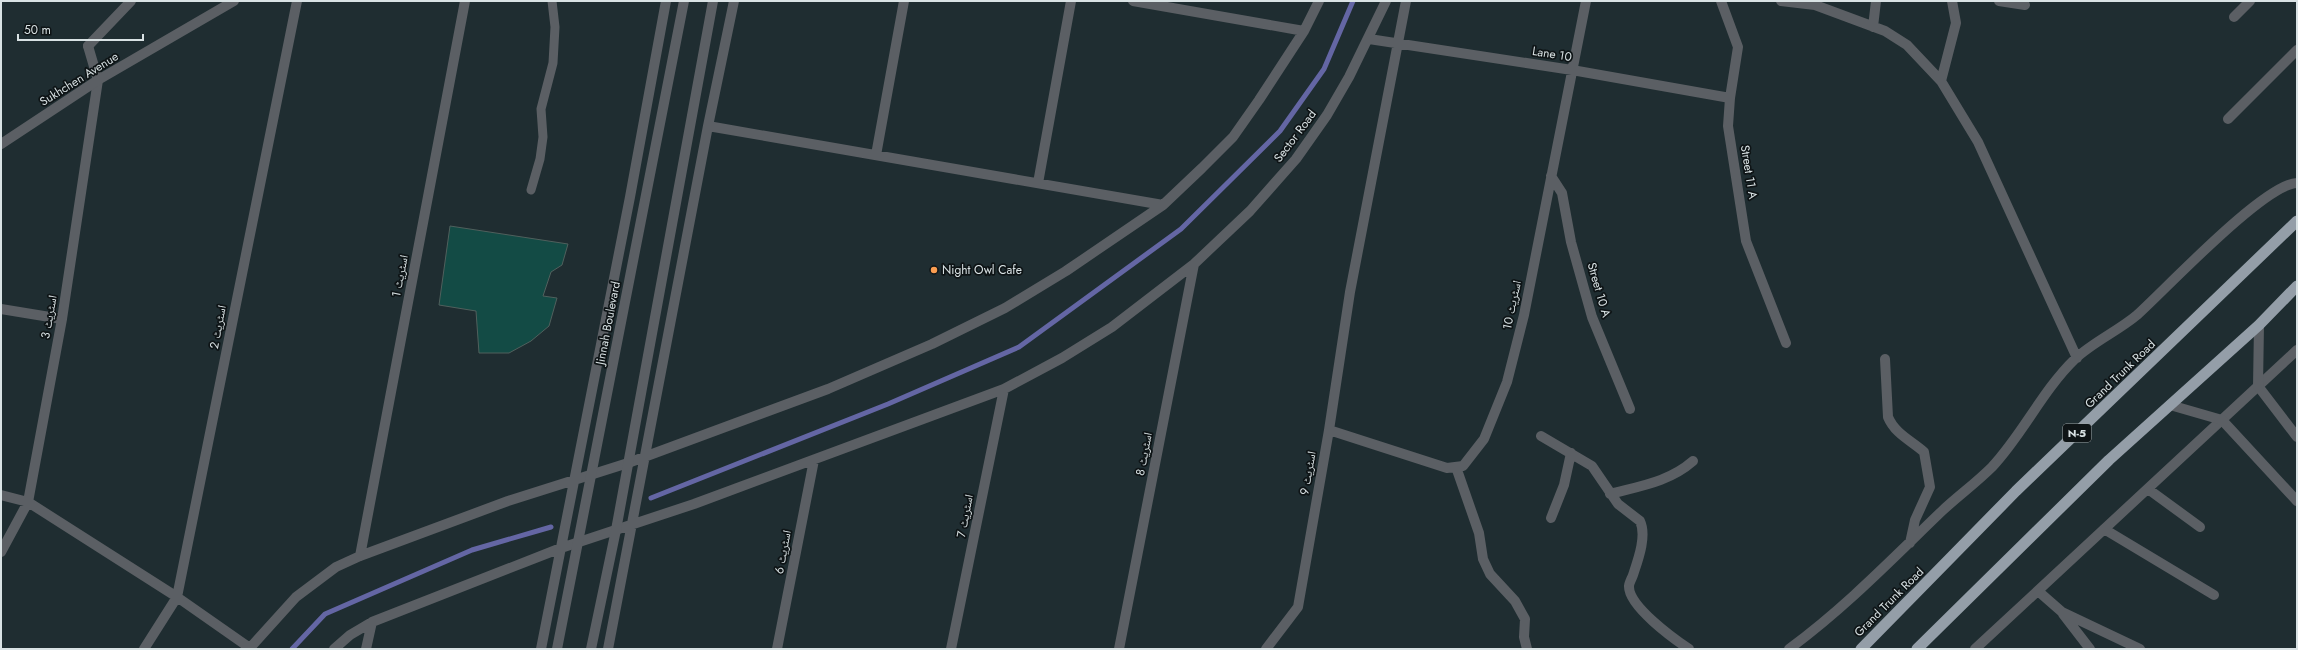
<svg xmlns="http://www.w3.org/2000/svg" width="2298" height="650" viewBox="0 0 2298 650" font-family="Jost,'Noto Naskh Arabic',sans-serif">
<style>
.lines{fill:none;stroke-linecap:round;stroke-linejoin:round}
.stream{stroke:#6466a4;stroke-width:5}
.building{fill:#134b45;stroke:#50605d}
.service{stroke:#5b5f64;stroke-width:9}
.minor{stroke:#5b5f64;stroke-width:10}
.tertiary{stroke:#5b5f64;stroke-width:10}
.trunk{stroke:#949ea8;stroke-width:11}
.poi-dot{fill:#fb9e51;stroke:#0e1416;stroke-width:1.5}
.labels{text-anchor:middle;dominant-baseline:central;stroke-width:3.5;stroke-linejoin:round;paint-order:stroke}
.shield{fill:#0e1416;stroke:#9ca4a6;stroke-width:1}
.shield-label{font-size:11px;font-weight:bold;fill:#d9e2e4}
.street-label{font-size:12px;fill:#d9e2e4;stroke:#0e1416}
.poi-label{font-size:12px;fill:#d9e2e4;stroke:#0e1416;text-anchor:start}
</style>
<rect width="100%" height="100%" fill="#1f2d31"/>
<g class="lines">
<path class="stream" d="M651,498L888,404L1019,347L1181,229L1280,131L1324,69L1353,1
M292,649L325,614L472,550L551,527"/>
</g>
<path class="building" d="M450,226L568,244L562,265L551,272L543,296L557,298L549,326L531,341L509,353H479L476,311L439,305Z"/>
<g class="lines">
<path class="service" d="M531,190L540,159L543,137L541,109L553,63L555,27L552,1"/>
<path class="minor" d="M1133,1L1304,31
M1721,1L1738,47L1730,98L1728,126L1746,241L1786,343
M1781,1L1815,5L1885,31L1907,45L1941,81L1978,142L2077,358
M1999,1L2025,5
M2234,17L2250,1
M1873,27L1876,1
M1369,39L1572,70L1730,98
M1941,81L1956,23L1952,1
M2228,119L2297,50
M708,126L1163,205
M876,155L904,1
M1551,176L1562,193L1571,242L1592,317L1630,409
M1038,183L1071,1
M1,309L62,319
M1885,359L1888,417C1895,434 1912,441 1924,452L1930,487L1915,520L1910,543
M1329,430L1447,468L1463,466L1484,439L1507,382L1524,315L1586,1
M1541,436L1592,466L1618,504L1640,521C1647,536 1638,560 1633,575C1632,578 1629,583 1629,586C1628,606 1674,639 1689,649
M1456,467L1479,533L1483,559L1490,574L1515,601L1525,619L1524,637L1527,649
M2148,489L2200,527
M1610,494C1640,486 1669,482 1693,461
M1,495L28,502L177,597L250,648
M1551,518L1564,485L1571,453
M2104,529L2214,595
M1,552L28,502L62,319L98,80L88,46
M360,556L465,1
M2038,591L2062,612L2140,649
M2063,614L2090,649
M144,649L177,597L297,1
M249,649L296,597L336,567L360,556L508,501L628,463L828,389L932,344L1005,308L1066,271L1163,205L1202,168L1233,137L1259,100L1304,31L1319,1
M334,649L350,635L372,622L561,548L694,504L1004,389L1062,358L1112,327L1194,264L1250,211L1296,159L1327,115L1349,77L1386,1
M366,649L372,622
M541,649L630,197L666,1
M608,649L708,126L734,1
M777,649L814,460
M951,649L1004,389
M1119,649L1194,264
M1266,649L1298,607L1329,430L1350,292L1406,1
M1789,649C1846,607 1892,559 1942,511C1958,496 1976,483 1992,467C2023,434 2042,391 2075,359C2093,342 2118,331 2137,315C2166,289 2264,184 2297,183
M1975,649L2297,350"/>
<path class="tertiary" d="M88,46L131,1
M1,144L98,80L234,1
M2259,325L2258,386L2297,437
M2170,405L2222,420L2297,501
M557,649L684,1
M591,649L616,530L713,1"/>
<path class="trunk" d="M1861,649L2016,491L2297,221
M1917,649L2109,460L2259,325L2297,286"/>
</g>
<circle class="poi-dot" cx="934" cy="270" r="4"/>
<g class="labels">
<rect class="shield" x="2063" y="424" width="28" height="18" rx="3"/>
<g class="shield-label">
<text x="2077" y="433">N-5</text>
</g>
<g class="street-label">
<text transform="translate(1552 54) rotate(9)">Lane 10</text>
<text transform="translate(79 79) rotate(-32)">Sukhchen Avenue</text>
<text transform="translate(1295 136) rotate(-53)">Sector Road</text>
<text transform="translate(1749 172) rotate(81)">Street 11 A</text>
<text transform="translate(400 276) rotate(-79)">اسٹریٹ 1</text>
<text transform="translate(1599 290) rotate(74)">Street 10 A</text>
<text transform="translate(1512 305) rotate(-78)">اسٹریٹ 10</text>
<text transform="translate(49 317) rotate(-80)">اسٹریٹ 3</text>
<text transform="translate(608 323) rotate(-79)">Jinnah Boulevard</text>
<text transform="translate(218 327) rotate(-79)">اسٹریٹ 2</text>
<text transform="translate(2120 374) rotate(-44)">Grand Trunk Road</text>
<text transform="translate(1144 454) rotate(-79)">اسٹریٹ 8</text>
<text transform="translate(1308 473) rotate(-80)">اسٹریٹ 9</text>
<text transform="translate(965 516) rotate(-79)">اسٹریٹ 7</text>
<text transform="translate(783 552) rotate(-79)">اسٹریٹ 6</text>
<text transform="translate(1889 602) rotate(-45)">Grand Trunk Road</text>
</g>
<g class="poi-label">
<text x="942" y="270">Night Owl Cafe</text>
</g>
</g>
<rect width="2298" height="650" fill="none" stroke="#d9e2e4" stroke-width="4"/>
<path d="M18 34v6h125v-6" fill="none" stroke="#d9e2e4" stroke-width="2"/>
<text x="24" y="34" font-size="12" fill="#d9e2e4" stroke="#0e1416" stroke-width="3" paint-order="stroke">50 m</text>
</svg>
